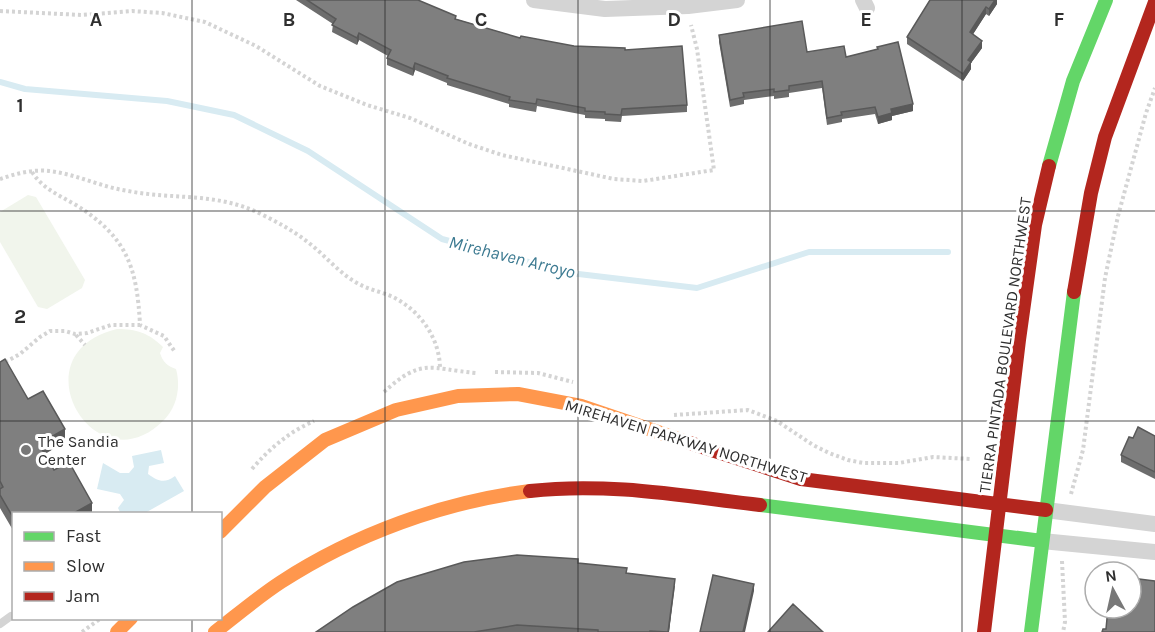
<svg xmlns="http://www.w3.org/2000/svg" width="1155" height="632" viewBox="0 0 1155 632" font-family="Karla,sans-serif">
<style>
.green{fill:#f1f5ec}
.water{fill:#d8ebf2}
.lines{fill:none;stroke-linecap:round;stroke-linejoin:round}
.stream{stroke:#d8ebf2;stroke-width:6}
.path{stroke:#d4d4d4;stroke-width:4;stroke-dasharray:3 3;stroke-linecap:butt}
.lane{stroke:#d4d4d4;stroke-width:8}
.street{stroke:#d4d4d4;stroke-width:16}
.fast{stroke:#63d668;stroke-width:14}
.slow{stroke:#ff974d;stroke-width:14}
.jam{stroke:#b3261e;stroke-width:14}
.wall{fill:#6d6d6d}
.shaded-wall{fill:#595959}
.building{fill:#7f7f7f;stroke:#595959;stroke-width:1.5}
.grid{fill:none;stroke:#2f2f2f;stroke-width:1.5;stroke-opacity:0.55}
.poi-dot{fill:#787878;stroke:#fff;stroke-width:2}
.labels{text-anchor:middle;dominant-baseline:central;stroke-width:6;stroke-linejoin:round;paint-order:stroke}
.street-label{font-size:16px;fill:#2f2f2f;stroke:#fff}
.poi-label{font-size:16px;fill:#2f2f2f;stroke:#fff;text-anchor:start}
.water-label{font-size:18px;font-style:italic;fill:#3c7a91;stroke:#fff}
.grid-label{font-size:20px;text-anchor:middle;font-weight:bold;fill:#2f2f2f;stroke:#fff;stroke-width:6;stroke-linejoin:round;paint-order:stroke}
</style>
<rect width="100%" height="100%" fill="#fff"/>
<path class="green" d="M28,195L36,197L85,280L82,288L47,309L38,307L0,242V212Z
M117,329C136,329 149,333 163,347L160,353C163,362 167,366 176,369C181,387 177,407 164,420C95,490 15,353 117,329Z"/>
<path class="water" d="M161,450L164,463L149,466L148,474C158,481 164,484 175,476L184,491L145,513L121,514L118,508L124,500L120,494L97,489L103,463L120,473H129L134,467L132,456Z"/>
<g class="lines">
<path class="stream" d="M0,82L25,89L167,101L234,115L308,151L442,239L570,273L697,288L809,252H948"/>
<path class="path" d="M0,11L82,15L132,11L162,13L205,22L256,46L320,86L367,105L410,118L469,144L502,155L614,179L643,181L714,170L697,49L691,25
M32,172C43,189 59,195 76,205C127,237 137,267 140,325L164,336L175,352
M0,179C15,174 33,169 49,171C76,174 101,187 128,191C174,200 217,192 261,214C281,224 299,234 315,248C329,260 341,274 357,283C369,290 383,292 395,298C421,312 439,338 440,367
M76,335L85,345
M0,365L20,354L40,337L50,331H65L75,334L87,333L111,325H140
M495,372L538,373L573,382
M384,392C422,357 430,369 476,373
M674,415L748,410L777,421L813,445L829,453L848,460L863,463H899L933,457L971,459
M252,469C270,448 289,432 314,421
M1071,494L1083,450L1105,278L1118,216L1146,113L1155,88
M1062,561L1065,622L1063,632
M82,632L100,619"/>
<path class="lane" d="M0,624L11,616"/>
<path class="street" d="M534,0L605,9L688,6L737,0
M863,0L867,8
M1046,510L1155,524
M1042,541L1155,552"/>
<path class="fast" d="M1049,166L1073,81L1106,0
M760,505L1042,541
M1031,632L1074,292"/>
<path class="slow" d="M220,532L265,487L325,440L396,410L458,396L518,394L581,406L690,443
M117,632L131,618
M215,632C237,615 258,597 281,582C355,534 443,502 530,491"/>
<path class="jam" d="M1074,292L1091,193L1105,137L1155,2
M690,443L801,479L1046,510
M530,491C608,482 683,496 760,505
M984,632L1019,340L1035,225L1049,166"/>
</g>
<path class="wall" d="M296,0H418L456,19L520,38L574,46L625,50L687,105V112L622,116L621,122L605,121V119L585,118V115L537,106L536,112L509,107V104L447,85V83L415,70L413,76L387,65V58L388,56L359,40L357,45L332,32L333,24Z
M997,0V4L989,16L986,14L973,34L982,48L971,63V69L963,81L907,44V37Z
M719,35L807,52L846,57L877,50V47L913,111L892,116V120L878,124L875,114L842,119V122L827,125L822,88L789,93V97L774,99V96L744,100V104L730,107L719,42Z
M0,362L28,399L65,442L45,454L54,470L92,513H14V532L0,508Z
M1155,436V479L1121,462V455L1133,438Z
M578,563L627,573L675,586L669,632H316Z"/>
<path class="shaded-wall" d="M994,0H997V4L989,16V9Z
M986,7V14L970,39V32Z
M359,33V40L357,45V38Z
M982,41V48L971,63V69L963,81V74L968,60Z
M415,63V70L413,76V69Z
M913,104V111L892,116V120L878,124V117L891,109Z
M65,429V442L39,457V444Z
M92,503V513H74Z
M675,579L669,632H668Z
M754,584V591L745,632H743Z"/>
<path class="building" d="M307,0H418L456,16L455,19L520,38L521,36L574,46L625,48V50L682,46L687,105L622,109L621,115L605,114V112L585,111V108L537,99L536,104L509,100L510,97L447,78L448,76L415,63L413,69L387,58L391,50L359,33L357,38L332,25L336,19Z
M930,0H995L989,9L986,7L970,32L982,41L968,60L971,62L963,74L907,37Z
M802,21L807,52L844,46L846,57L878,49L877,47L898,42L913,104L891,109L892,113L878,117L875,107L841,112L842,115L827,118L822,81L789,86V90L774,92V89L743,93L744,97L730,100L719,35Z
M5,359L28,399L43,391L65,429L39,444L54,470L69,462L92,503L74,513H14V519L0,495V489L3,487L0,481V362Z
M1138,427L1155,436V472L1121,455L1129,437L1133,438Z
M517,555L578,559V563L627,568L626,573L675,579L668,632L650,631V632H598V630L517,625L474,632H316L353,607L397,582L464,562Z
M713,575L754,584L743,632H700Z
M1131,578L1155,581V632H1102L1103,629H1106L1108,608H1131Z
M793,604L823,632H768Z"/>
<path class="grid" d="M192,0V514M385,0V632M578,0V632M770,0V632M962,0V632M0,211H1155M0,421H1155M192,618V632"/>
<circle class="poi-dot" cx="26" cy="450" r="6"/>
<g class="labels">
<g class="street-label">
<text transform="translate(1005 345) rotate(-82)">TIERRA PINTADA BOULEVARD NORTHWEST</text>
<text transform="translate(686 441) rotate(17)">MIREHAVEN PARKWAY NORTHWEST</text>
</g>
<g class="poi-label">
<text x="38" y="441">The Sandia<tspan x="38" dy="18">Center</tspan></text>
</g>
<g class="water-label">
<text transform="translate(512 257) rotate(14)">Mirehaven Arroyo</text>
</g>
</g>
<g class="grid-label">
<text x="96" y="26">A</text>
<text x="289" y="26">B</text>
<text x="481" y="26">C</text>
<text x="674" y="26">D</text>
<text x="866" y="26">E</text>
<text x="1059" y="26">F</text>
<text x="20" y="112">1</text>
<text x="20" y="323">2</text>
</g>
<rect x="12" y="512" width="210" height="108" fill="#ffffff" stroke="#acacac" stroke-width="1.5"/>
<rect x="24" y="532" width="30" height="9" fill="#63d668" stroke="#acacac" stroke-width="1.5"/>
<text x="66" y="542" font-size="18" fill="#2f2f2f">Fast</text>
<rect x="24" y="562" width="30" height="9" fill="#ff974d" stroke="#acacac" stroke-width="1.5"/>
<text x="66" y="572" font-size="18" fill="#2f2f2f">Slow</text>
<rect x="24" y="592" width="30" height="9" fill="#b3261e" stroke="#acacac" stroke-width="1.5"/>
<text x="66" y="602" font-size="18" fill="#2f2f2f">Jam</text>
<g transform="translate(1113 590) rotate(352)"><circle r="28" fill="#ffffff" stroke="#acacac" stroke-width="1.5"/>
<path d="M0-4.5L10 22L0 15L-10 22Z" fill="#787878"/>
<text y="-9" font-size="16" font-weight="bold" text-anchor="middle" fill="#2f2f2f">N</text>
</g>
</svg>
